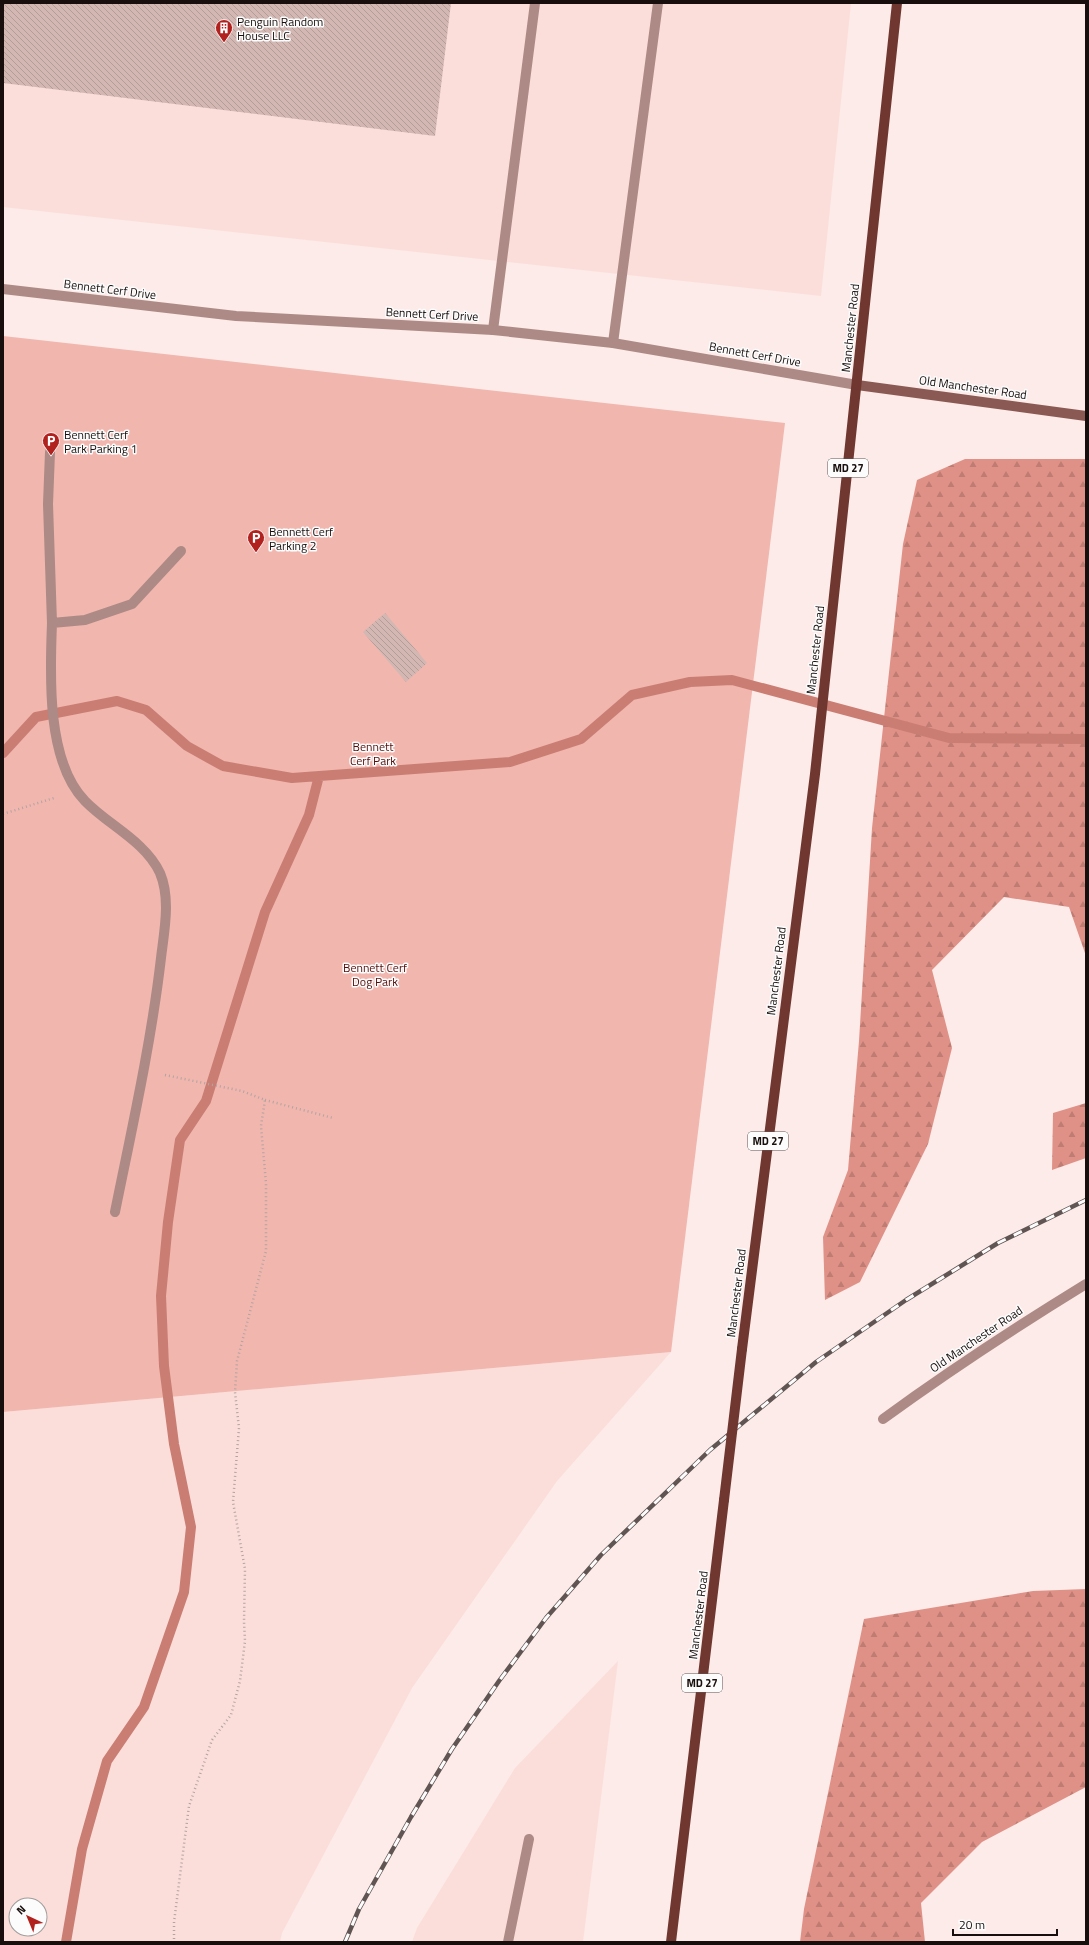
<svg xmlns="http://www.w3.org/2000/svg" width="1089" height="1945" viewBox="0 0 1089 1945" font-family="'Titillium Web',sans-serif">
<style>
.built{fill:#fbdeda;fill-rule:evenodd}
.forest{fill:url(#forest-firs)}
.park{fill:#f1b6ae}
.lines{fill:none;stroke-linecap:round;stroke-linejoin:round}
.stream{stroke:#ca7d73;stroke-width:10}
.building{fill:url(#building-back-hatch)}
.path{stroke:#b2a4a1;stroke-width:2.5;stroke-dasharray:1 3;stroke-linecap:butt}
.lane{stroke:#ad8a85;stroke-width:10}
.street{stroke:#ad8a85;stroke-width:10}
.secondary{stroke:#8b5953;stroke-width:10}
.primary{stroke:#703730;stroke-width:10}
.rail-casing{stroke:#605553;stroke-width:4.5}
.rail{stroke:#fcfcfc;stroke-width:3;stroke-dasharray:9;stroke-linecap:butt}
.primary-bridge{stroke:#703730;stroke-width:10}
.labels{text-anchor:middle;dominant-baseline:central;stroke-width:3;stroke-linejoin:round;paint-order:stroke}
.shield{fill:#fcfcfc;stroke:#5c5555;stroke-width:1}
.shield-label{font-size:11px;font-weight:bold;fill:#170e0d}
.poi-label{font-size:12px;fill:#170e0d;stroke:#fcfcfc;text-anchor:start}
.street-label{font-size:12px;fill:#170e0d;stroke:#fcfcfc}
.park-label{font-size:12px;fill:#530d0a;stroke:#fcfcfc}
</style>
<defs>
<pattern id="forest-firs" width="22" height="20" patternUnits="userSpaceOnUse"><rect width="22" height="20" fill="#e09187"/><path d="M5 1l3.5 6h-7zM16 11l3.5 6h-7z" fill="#bf7c73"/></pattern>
<pattern id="building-back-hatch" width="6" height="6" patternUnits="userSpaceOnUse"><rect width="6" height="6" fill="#d2b7b3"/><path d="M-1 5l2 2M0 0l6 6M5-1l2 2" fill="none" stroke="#b49c99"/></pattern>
</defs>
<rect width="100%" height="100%" fill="#fcebe8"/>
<path class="built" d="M3,3H851L821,296L3,207Z
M671,1352L557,1481L412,1688L282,1933L280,1942H3V1412ZM16,1905H40V1929H16Z
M618,1661L583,1942H412L417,1928L515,1768Z"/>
<path class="forest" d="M965,459H1086V956L1069,907L1004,897L932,970L952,1048L928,1144L860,1282L825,1300L823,1237L848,1170L859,1041L872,828L903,544L917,480Z
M1086,1103V1158L1052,1170L1053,1113Z
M1086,1589V1787L982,1842L921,1903L925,1942H800L804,1909L864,1619L1033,1591Z"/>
<path class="park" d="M3,336L785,423L671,1352L3,1412Z"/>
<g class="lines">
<path class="stream" d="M3,753L36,717L117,701L146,710L187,746L223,766L292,778L510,762L581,739L632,695L690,682L732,680L949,738L1086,739
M66,1942L82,1849L107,1761L144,1707L184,1592L191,1527L174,1444L164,1366L161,1296L168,1222L180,1140L206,1101L265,912L309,815L319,776"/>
</g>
<path class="building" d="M3,3H451L435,136L3,83Z
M385,613L427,663L406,682L363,632Z"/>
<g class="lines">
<path class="path" d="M3,814L54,798
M165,1075L242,1091L265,1100L261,1126L266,1183V1251L237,1361L235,1392L239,1428L233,1502L245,1569L244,1622L245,1641L240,1681L231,1715L212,1740L189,1806L174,1922V1942
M265,1100L333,1118"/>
<path class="lane" d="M493,330L535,3
M613,343L658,3
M50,452L48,504L52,623L85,620L132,604L181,551
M52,623C50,674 46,761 85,801C108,825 145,841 160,873C171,899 164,932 161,958C151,1044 132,1128 115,1212"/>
<path class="street" d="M3,289L236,316L493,330L613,343L857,385
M883,1419C949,1371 1016,1327 1086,1284
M508,1942L529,1839"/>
<path class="secondary" d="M857,385L1086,416"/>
<path class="primary" d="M742,1349L815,774L897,3
M671,1942L724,1500"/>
<defs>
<path id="rail" d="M345,1942L359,1909L411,1817L452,1749L499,1681L546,1618L601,1555L710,1450L816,1362L906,1300L998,1243L1086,1200"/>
</defs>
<use href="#rail" class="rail-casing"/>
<use href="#rail" class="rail"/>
<path class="primary-bridge" d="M724,1500L742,1349"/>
</g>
<defs>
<symbol id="building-pin" viewBox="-11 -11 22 30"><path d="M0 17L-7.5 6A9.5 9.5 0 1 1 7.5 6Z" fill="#b1211e" stroke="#fcfcfc"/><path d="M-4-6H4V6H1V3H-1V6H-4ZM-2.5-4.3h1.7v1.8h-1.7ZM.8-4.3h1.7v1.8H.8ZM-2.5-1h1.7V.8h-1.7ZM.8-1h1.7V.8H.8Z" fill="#fff"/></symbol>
<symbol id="parking-pin" viewBox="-11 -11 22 30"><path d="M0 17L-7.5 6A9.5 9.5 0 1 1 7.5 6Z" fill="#b1211e" stroke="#fcfcfc"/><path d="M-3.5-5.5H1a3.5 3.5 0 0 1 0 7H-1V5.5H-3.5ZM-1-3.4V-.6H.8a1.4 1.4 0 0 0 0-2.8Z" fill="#fff"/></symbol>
</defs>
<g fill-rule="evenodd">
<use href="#building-pin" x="214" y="18" width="20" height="27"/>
<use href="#parking-pin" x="41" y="431" width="20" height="27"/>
<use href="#parking-pin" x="246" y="528" width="20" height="27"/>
</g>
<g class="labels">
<g class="shield">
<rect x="828" y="459" width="40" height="18" rx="3"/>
<rect x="748" y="1132" width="40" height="18" rx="3"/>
<rect x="682" y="1674" width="40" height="18" rx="3"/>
</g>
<g class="shield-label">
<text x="848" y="468">MD 27</text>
<text x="768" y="1141">MD 27</text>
<text x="702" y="1683">MD 27</text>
</g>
<g class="poi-label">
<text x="237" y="21">Penguin Random<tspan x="237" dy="14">House LLC</tspan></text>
<text x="64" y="434">Bennett Cerf<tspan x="64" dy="14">Park Parking 1</tspan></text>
<text x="269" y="531">Bennett Cerf<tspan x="269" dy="14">Parking 2</tspan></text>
</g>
<g class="street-label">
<text transform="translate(110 289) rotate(7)">Bennett Cerf Drive</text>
<text transform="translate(432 314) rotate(3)">Bennett Cerf Drive</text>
<text transform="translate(850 328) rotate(-84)">Manchester Road</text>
<text transform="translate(755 354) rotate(10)">Bennett Cerf Drive</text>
<text transform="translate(973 387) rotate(8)">Old Manchester Road</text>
<text transform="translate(815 650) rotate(-84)">Manchester Road</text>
<text transform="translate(776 971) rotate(-83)">Manchester Road</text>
<text transform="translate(736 1293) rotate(-83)">Manchester Road</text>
<text transform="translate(976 1339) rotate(-34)">Old Manchester Road</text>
<text transform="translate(698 1615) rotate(-83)">Manchester Road</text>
</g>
<g class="park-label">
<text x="373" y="746">Bennett<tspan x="373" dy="14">Cerf Park</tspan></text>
<text x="375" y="967">Bennett Cerf<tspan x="375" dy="14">Dog Park</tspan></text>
</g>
</g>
<rect width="1089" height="1945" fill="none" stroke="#170e0d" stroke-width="8"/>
<g transform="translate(28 1917) rotate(316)"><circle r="19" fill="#fcfcfc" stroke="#a09d9c"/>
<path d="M0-3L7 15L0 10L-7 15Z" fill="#b1211e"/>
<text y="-6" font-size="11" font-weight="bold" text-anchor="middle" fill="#170e0d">N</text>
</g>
<path d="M953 1929v6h104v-6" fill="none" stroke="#170e0d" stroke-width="2"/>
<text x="959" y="1929" font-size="12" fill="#170e0d" stroke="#fcfcfc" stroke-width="3" paint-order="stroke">20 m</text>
</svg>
